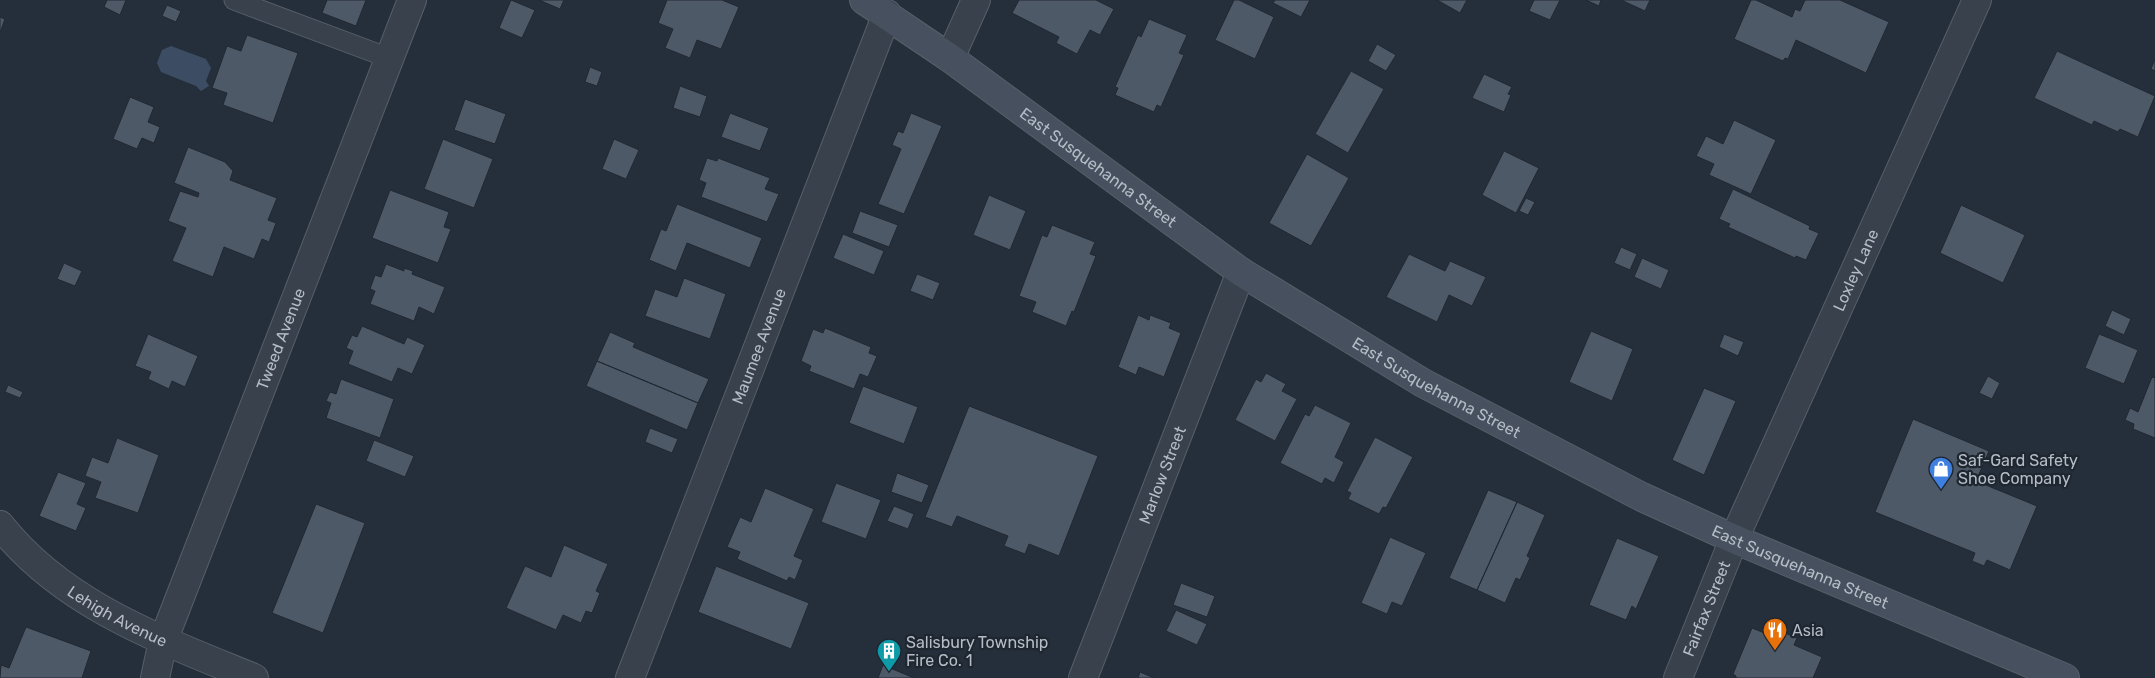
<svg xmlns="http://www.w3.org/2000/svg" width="2155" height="678" viewBox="0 0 2155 678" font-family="Rubik,sans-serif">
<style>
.water{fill:#3c4d63}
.building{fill:#4e5967;stroke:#202832}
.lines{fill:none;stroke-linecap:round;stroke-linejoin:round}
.service-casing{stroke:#575f69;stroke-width:21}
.minor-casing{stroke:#575f69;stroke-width:30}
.secondary-casing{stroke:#575f69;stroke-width:30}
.service{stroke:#39414c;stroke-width:19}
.minor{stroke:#39414c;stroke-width:28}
.secondary{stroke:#47505e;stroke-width:28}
.labels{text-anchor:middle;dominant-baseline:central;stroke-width:4.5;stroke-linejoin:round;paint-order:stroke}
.street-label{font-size:16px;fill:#b5bcc7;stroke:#1e2630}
.poi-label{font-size:16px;fill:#b5bcc7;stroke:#1e2630;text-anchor:start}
</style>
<rect width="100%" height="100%" fill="#252f3b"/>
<path class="water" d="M171,46L206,59L211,68L206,81L209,86L201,91L196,86L161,72L157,63L162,50Z"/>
<path class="building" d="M107,0H126L120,15L104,7Z
M327,0H366L356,26L322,13Z
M511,0L535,10L522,38L499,28Z
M539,0H564L560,9Z
M667,0H722L739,7L721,49L697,40L690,58L665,48L673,29L658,23Z
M1019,0H1096L1114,9L1100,35L1090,30L1077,54L1056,43L1059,37L1012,13Z
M1234,0H1239L1274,17L1255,59L1215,40Z
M1275,0H1310L1301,17L1273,3Z
M1437,0H1467L1460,13Z
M1534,0H1560L1550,20L1529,11Z
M1586,0H1601L1599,6Z
M1621,0H1650L1645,11Z
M1751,0H1756L1792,17L1795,9L1800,11L1805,0H1840L1889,22L1866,73L1796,40L1788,59L1785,58L1783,61L1734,39Z
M167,5L181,11L176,22L162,16Z
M0,17L5,19L0,33Z
M1149,19L1187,35L1179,53L1184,55L1161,107L1157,105L1154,112L1115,95L1118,88L1115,87L1138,35L1141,37Z
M247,35L298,53L273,123L223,105L227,93L212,88L227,46L241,51Z
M1377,44L1396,55L1386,71L1368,61Z
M2057,51L2155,96L2138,137L2120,129L2118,132L2094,121L2092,125L2034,98Z
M2155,59V71L2151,69Z
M590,67L602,72L597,86L585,82Z
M1351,71L1384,89L1348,153L1315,134Z
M1484,74L1512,87L1508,94L1511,95L1504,112L1472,98Z
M680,86L707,96L700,117L673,108Z
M130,97L154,107L148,122L160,127L154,143L142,138L137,149L113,139Z
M465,99L506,114L495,144L454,130Z
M730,113L769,128L760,151L721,137Z
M911,113L942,126L904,214L878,204L901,149L892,145L898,131L903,133Z
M1734,120L1776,140L1751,194L1709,175L1714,164L1696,156L1706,136L1723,144Z
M443,139L493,159L474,208L424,189Z
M614,139L639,150L626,179L602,169Z
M188,147L225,162L233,171L230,180L277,198L268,220L276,223L269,242L262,239L254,259L224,247L213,277L172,261L186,228L168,221L180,191L198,197L199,193L174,183Z
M1504,151L1539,168L1516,213L1482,195Z
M1307,154L1349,178L1311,246L1269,223Z
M707,158L717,161L718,158L770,178L765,189L779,194L767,222L701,197L706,183L699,180Z
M1733,189L1810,226L1809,229L1819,233L1806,260L1796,256L1795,258L1728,227L1730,224L1719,219Z
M390,190L449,212L444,227L451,229L438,263L372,238Z
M989,195L1026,211L1010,250L973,235Z
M1526,198L1535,202L1528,215L1519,211Z
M677,204L762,238L750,268L687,243L676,271L649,260L661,229L666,231Z
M1961,205L2025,235L2003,283L1940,253Z
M860,211L898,225L889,247L852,233Z
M1052,225L1095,242L1090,254L1096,256L1074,312L1072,311L1066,326L1032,312L1036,302L1019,296L1042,235L1047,237Z
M843,234L884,251L874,275L833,258Z
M1621,247L1637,254L1630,270L1614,263Z
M1409,254L1445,271L1450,261L1486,277L1472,306L1449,295L1437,322L1386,297Z
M1642,258L1669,270L1661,289L1634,277Z
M64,263L82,271L75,286L57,279Z
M386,264L404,271V268L413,271L412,274L445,287L434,314L419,307L414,321L370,304L375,291L370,289L375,275L381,277Z
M917,274L940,283L933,300L910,291Z
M684,278L726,294L710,339L645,316L655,289L677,297Z
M2112,310L2131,319L2124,335L2105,326Z
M1138,315L1149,320L1150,315L1171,323L1169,328L1181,333L1164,377L1139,367L1136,375L1118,367Z
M362,326L404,344L407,337L425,345L412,374L398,368L392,382L348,364L353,351L346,348L352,335L357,337Z
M825,328L871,347L869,353L877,356L868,377L860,374L854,389L809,371L811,366L801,361L813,329L823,333Z
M1591,331L1633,349L1612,401L1569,382Z
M610,332L635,343L633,347L709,379L698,403L597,361Z
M148,334L198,356L185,387L172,381L169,389L148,379L151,372L135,366Z
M1724,334L1744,342L1738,356L1719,347Z
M2099,334L2138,350L2124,384L2085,368Z
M597,361L698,403L687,430L586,386Z
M1266,373L1286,384L1282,391L1297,399L1275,441L1235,420L1256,379L1261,382Z
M1988,376L2000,383L1992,399L1979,393Z
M2152,377L2155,378V438L2133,429L2134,424L2125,420L2130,408L2138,412Z
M341,379L394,399L380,438L326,418L331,403L326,401L330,392L336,394Z
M8,385L23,392L20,398L5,392Z
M863,386L918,407L904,444L849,423Z
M1704,388L1736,401L1704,475L1672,460Z
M1315,405L1351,423L1335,457L1344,462L1334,483L1325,478L1322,484L1280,463L1305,414L1309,416Z
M969,406L1098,456L1059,556L1029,544L1025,554L1004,546L1008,536L957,516L952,527L925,517Z
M1913,419L1989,451L1976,481L2037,506L2010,570L1987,560L1984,566L1972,561L1975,553L1875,512Z
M650,428L678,439L672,453L645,442Z
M1375,437L1413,457L1386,508L1383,507L1379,514L1348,499L1351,493L1347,491Z
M117,438L159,455L138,513L95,498L101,482L85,476L92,457L108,463Z
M374,440L414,456L405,477L366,461Z
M58,472L86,483L77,504L86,508L76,531L39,516Z
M897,473L929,485L922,503L891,492Z
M836,483L881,500L866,539L821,522Z
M765,488L814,509L794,556L803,560L795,580L789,577L787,581L737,559L740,552L727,547L740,517L751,522Z
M1488,490L1517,502L1477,590L1449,578Z
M1517,502L1545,515L1527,556L1530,558L1520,580L1516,578L1505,603L1477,590Z
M316,504L365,523L323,633L272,613Z
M894,506L914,514L908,529L887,521Z
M1390,537L1426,553L1402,606L1392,602L1387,614L1361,603Z
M1617,538L1659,556L1636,609L1632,606L1626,620L1589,605Z
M564,545L608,564L596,591L600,593L592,613L586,611L581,623L563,615L556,630L506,608L525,566L551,577Z
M716,566L809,603L791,649L698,612Z
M1181,583L1215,596L1207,617L1173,605Z
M1176,610L1207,624L1197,645L1166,631Z
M26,627L91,651L82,678H0L1,665L9,668Z
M1752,628L1782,640L1785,633L1797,638L1794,645L1822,657L1813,678H1736V676L1733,674Z
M883,665L914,678H878Z
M1140,672L1154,678H1138Z"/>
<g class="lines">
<defs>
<path id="service" d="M234,0L389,58"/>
<g id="minor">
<path d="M950,58L976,0"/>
<path id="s1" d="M0,525C64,606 162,640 254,678"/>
<path id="s2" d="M155,678L163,641L412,0"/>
<path id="s3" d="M630,678L887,14"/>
<path id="s4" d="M1083,678L1241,272"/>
<path id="s5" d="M1678,678L1734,539L1977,0"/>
</g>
<g id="secondary">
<path id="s6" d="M864,0L950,58L1241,272L1423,383L1642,497L1734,539L2065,678"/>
</g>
</defs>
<use href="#service" class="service-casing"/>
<use href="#minor" class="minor-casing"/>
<use href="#secondary" class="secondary-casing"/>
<use href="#service" class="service"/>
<use href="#minor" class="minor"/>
<use href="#secondary" class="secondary"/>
</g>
<defs>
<symbol id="shop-pin" viewBox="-11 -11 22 30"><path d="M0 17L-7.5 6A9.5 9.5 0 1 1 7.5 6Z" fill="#3f7fe0" stroke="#1e2630"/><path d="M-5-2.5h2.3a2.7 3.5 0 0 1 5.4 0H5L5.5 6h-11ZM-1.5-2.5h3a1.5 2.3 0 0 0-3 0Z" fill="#fff"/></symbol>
<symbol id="restaurant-pin" viewBox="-11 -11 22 30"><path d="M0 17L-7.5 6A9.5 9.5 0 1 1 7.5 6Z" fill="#e8710a" stroke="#1e2630"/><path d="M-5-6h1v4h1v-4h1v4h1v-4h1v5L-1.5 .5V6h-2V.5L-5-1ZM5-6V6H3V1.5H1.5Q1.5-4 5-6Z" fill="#fff"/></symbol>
<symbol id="building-pin" viewBox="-11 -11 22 30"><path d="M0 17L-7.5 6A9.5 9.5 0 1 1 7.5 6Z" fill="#0f9aa8" stroke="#1e2630"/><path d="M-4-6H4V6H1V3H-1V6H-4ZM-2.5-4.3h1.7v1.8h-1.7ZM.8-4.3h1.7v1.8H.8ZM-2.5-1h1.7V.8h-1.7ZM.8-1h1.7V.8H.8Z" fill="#fff"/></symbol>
</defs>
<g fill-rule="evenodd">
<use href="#shop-pin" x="1927" y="455" width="28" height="38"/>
<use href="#restaurant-pin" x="1761" y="616" width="28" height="38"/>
<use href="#building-pin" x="875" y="637" width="28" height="38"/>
</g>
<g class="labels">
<g class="street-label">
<text stroke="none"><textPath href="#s6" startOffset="288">East Susquehanna Street</textPath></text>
<text stroke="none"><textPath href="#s5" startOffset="445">Loxley Lane</textPath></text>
<text stroke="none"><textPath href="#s2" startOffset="362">Tweed Avenue</textPath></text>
<text stroke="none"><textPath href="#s3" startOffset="356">Maumee Avenue</textPath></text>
<text stroke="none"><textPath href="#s6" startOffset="692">East Susquehanna Street</textPath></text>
<text stroke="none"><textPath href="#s4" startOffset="218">Marlow Street</textPath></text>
<text stroke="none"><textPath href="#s6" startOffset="1098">East Susquehanna Street</textPath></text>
<text stroke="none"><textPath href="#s5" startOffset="75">Fairfax Street</textPath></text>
<text stroke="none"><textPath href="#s1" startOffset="150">Lehigh Avenue</textPath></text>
</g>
<g class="poi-label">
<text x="1958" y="460">Saf-Gard Safety<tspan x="1958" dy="18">Shoe Company</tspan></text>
<text x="1792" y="630">Asia</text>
<text x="906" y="642">Salisbury Township<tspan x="906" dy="18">Fire Co. 1</tspan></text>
</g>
</g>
</svg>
